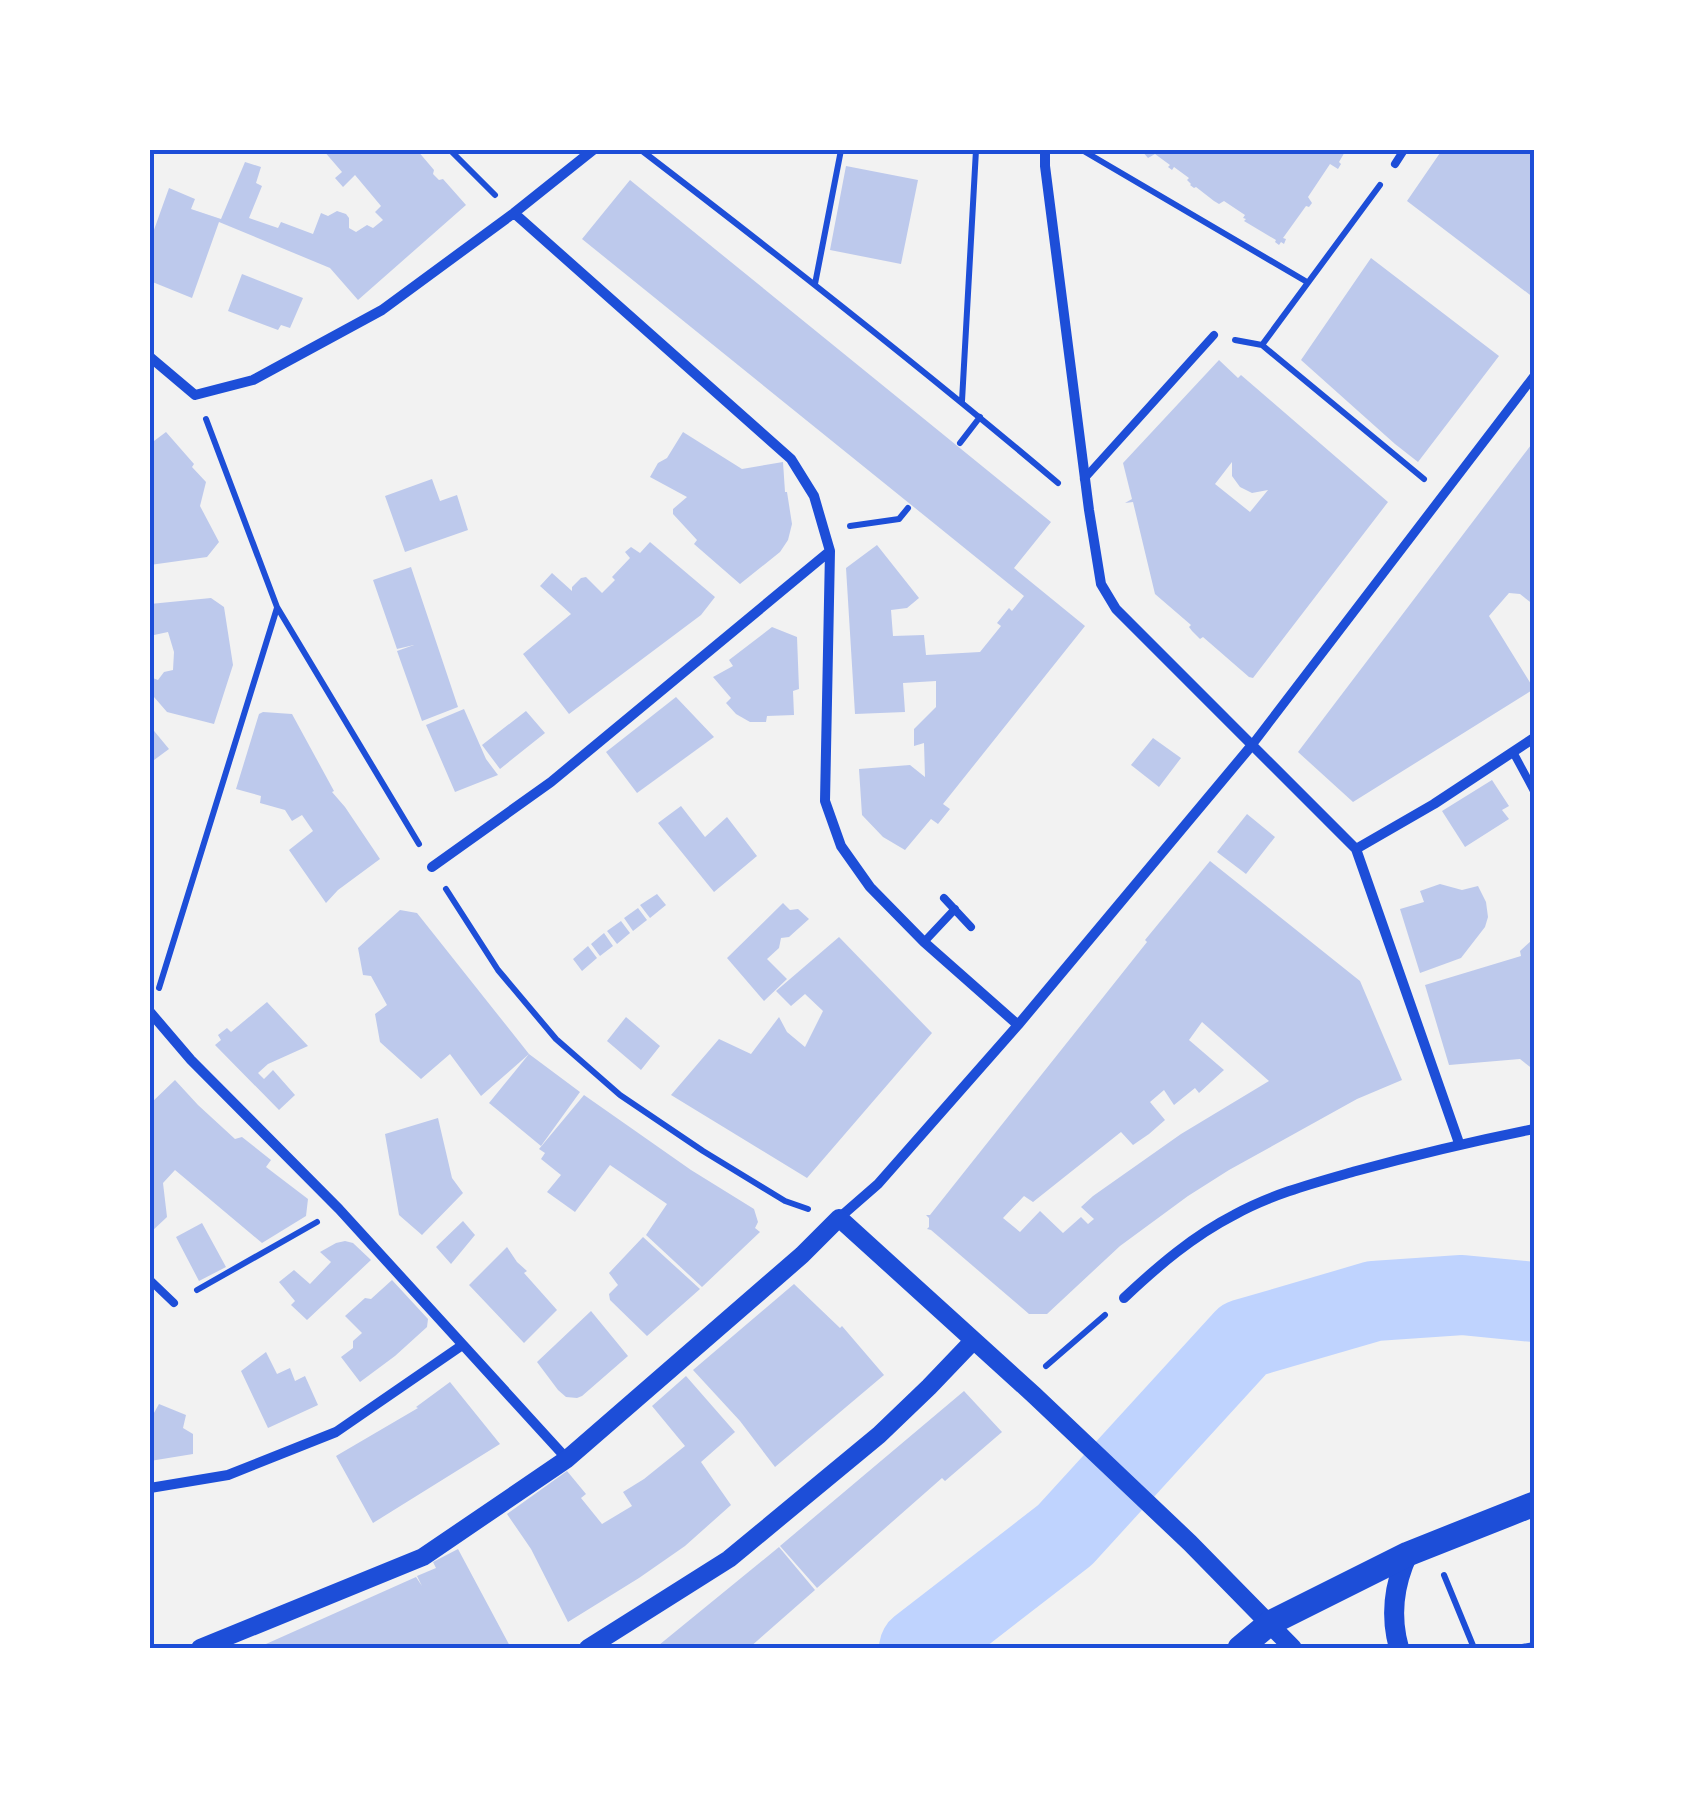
<svg xmlns="http://www.w3.org/2000/svg" width="1684" height="1798" viewBox="0 0 1684 1798" font-family="'Nunito Sans',sans-serif">
<style>
.lines{fill:none;stroke-linecap:round;stroke-linejoin:round}
.river{stroke:#bfd3fe;stroke-width:80}
.building{fill:#bdc9ec;fill-rule:evenodd}
.path{stroke:#1d4ed8;stroke-width:6}
.service{stroke:#1d4ed8;stroke-width:8}
.pedestrian{stroke:#1d4ed8;stroke-width:9}
.minor{stroke:#1d4ed8;stroke-width:10}
.tertiary{stroke:#1d4ed8;stroke-width:18}
.secondary{stroke:#1d4ed8;stroke-width:20}
.primary{stroke:#1d4ed8;stroke-width:25}
.neatline{fill:none;stroke:#1d4ed8;stroke-width:4}
</style>
<rect width="100%" height="100%" fill="#f2f2f2"/>
<g class="lines">
<path class="river" d="M919,1648L1065,1535L1244,1339L1374,1301L1462,1295L1534,1302"/>
</g>
<path class="building" d="M323,150H417L434,170L433,174L439,180L443,179L466,205L358,300L330,268L219,222L192,298L150,281V241L169,188L195,199L191,209L221,219L245,162L261,167L256,183L262,186L249,218L278,228L281,222L313,234L321,213L328,216L337,211L346,214L349,218V228L356,232L367,225L373,228L383,220L375,212L381,206L355,175L343,187L335,178L342,172Z
M1141,150H1346L1339,162L1341,164L1338,169L1330,164L1308,197L1312,203L1309,207L1306,206L1283,238L1286,239L1284,244L1281,242L1279,245L1275,242L1276,240L1244,221L1246,219L1243,218L1245,215L1224,201L1219,204L1214,201L1196,187L1194,188L1190,185L1191,184L1187,180L1189,178L1174,167L1172,170L1168,167L1170,165L1155,154L1148,158Z
M1442,150H1534V298L1407,201Z
M846,166L918,180L901,264L830,250Z
M630,180L1051,522L1014,568L1085,626L943,804L950,809L938,824L931,819L905,850L883,837L862,815L859,769L910,765L925,777L924,743L914,746V729L936,707V681L903,683L905,712L855,714L846,568L877,545L919,598L907,608L891,610L893,636L924,635L926,655L980,652L1001,626L997,623L1009,608L1012,611L1024,596L582,239Z
M1371,258L1499,356L1418,462L1395,444L1301,360Z
M242,274L303,298L290,328L281,325L278,330L228,311Z
M1219,360L1238,378L1241,375L1388,502L1253,678L1249,677L1203,637L1200,639L1192,631L1189,627L1191,625L1155,594L1133,502L1125,503L1132,499L1123,463ZM1232,462V476L1240,487L1252,493L1268,490L1250,512L1215,484Z
M166,432L194,464L192,467L206,482L200,506L219,542L207,557L150,565V444Z
M683,432L742,469L783,462L785,492H787L792,524L788,540L780,552L740,584L694,544L697,540L673,514V509L687,497L650,477L658,463L667,458Z
M1534,441V605L1520,594L1509,593L1489,616L1534,689L1353,802L1298,752Z
M432,479L440,501L457,495L468,530L405,552L385,496Z
M650,542L715,597L701,615L569,714L523,654L571,614L540,586L552,573L572,591V587L581,578L586,577L602,593L615,580L612,577L630,558L625,552L631,547L640,553Z
M411,567L458,707L422,721L397,651L414,645L397,649L373,580Z
M211,598L224,607L233,665L214,724L167,712L154,697L150,695V677L158,680L164,672L173,670L174,652L168,632L154,635L150,619V604Z
M772,627L797,637L799,689L793,691L794,715L767,716L766,722H750L736,714L726,703L731,698L713,677L733,666L729,660Z
M676,697L714,737L637,793L606,752Z
M464,709L486,759L498,775L455,792L426,725Z
M526,711L545,733L500,769L482,745Z
M263,712L292,714L334,791L332,792L345,807L380,859L338,890L326,903L289,850L313,831L302,815L292,821L285,810L260,803L261,796L236,789L259,714Z
M150,726L169,749L150,763Z
M1153,738L1181,758L1159,787L1131,765Z
M1492,780L1509,806L1502,810L1509,819L1465,847L1442,811Z
M681,806L705,837L727,817L757,856L714,892L658,823Z
M1247,814L1275,837L1246,874L1217,852Z
M1210,861L1360,981L1402,1080L1357,1099L1229,1170L1188,1196L1120,1246L1047,1314H1029L931,1230L927,1229L929,1227V1218L926,1215H930L1147,942L1145,940ZM1202,1022L1269,1081L1181,1134L1093,1196L1081,1207L1094,1219L1088,1224L1081,1217L1063,1233L1040,1211L1020,1232L1003,1218L1024,1196L1033,1202L1121,1132L1133,1145L1149,1134L1165,1120L1150,1102L1164,1090L1174,1105L1195,1088L1199,1093L1224,1070L1189,1040Z
M1440,884L1462,890L1478,886L1486,902L1488,917L1485,927L1461,958L1420,973L1400,909L1424,902L1420,891Z
M657,894L666,905L650,918L640,905Z
M783,903L790,910L798,909L809,919L789,937L781,938L779,948L767,959L787,979L764,1001L727,958Z
M638,908L647,920L633,931L624,918Z
M400,910L417,913L529,1054L481,1096L450,1054L421,1079L380,1042L375,1014L387,1005L371,976L363,975L358,948Z
M621,921L630,933L617,944L607,931Z
M604,933L613,946L600,956L591,944Z
M839,937L932,1033L807,1178L671,1095L719,1039L751,1054L779,1017L787,1032L805,1047L823,1011L805,994L791,1006L776,991Z
M1531,941L1534,943V1070L1520,1059L1449,1065L1425,985L1521,956L1520,951Z
M588,946L597,958L582,971L573,959Z
M267,1002L308,1046L268,1064L258,1073L264,1079L273,1070L295,1095L279,1110L215,1045L221,1040L218,1035L227,1028L231,1032Z
M626,1017L660,1046L641,1070L607,1041Z
M529,1054L580,1092L541,1146L489,1103Z
M175,1080L198,1105L235,1139L242,1137L271,1160L266,1167L308,1199L306,1216L262,1243L175,1170L163,1183L167,1217L150,1233V1104Z
M584,1095L691,1170L754,1209L758,1222L755,1228L760,1232L702,1287L646,1235L667,1204L610,1165L575,1212L547,1192L561,1175L541,1159L545,1153L539,1149Z
M438,1118L452,1178L463,1193L422,1235L399,1215L385,1134Z
M463,1221L475,1235L451,1264L436,1247Z
M202,1223L226,1267L199,1281L176,1237Z
M643,1237L700,1289L647,1336L610,1300L609,1294L618,1285L609,1273Z
M345,1241L353,1243L371,1260L307,1320L291,1305L295,1301L279,1282L294,1270L310,1284L331,1262L320,1252L336,1243Z
M507,1247L517,1262L527,1271L524,1273L557,1310L524,1343L469,1285Z
M392,1280L428,1319L427,1327L395,1356L360,1382L341,1357L353,1348V1341L362,1333L345,1316L365,1298L371,1299Z
M794,1284L840,1328L842,1326L884,1375L775,1467L740,1421L693,1370Z
M591,1311L628,1356L582,1396L577,1398L566,1397L558,1390L537,1362Z
M266,1352L277,1374L290,1368L295,1381L305,1376L318,1405L268,1428L241,1371Z
M686,1376L735,1432L701,1462L731,1505L685,1546L639,1578L568,1622L531,1549L507,1514L567,1471L586,1494L581,1498L602,1524L632,1506L623,1492L644,1479L685,1446L652,1406Z
M450,1382L500,1444L373,1523L336,1456L418,1408L416,1407Z
M964,1391L1002,1432L945,1481L942,1478L817,1588L780,1546Z
M159,1404L186,1415L183,1428L193,1434V1454L150,1461V1420Z
M779,1547L815,1590L749,1648H662L659,1645Z
M458,1549L511,1648H257L416,1577L422,1586L417,1576L436,1568L433,1562Z"/>
<g class="lines">
<path class="path" d="M450,150L495,195
M641,150C782,258 922,368 1058,483
M1082,150L1307,282
M815,284L841,150
M1235,340L1262,345L1424,479
M1262,345L1380,185
M962,401L976,150
M206,419L277,607L419,844
M960,443L980,417
M850,526L899,519L908,508
M446,889L498,970L556,1039L620,1095L703,1151L785,1201L808,1209
M159,988L277,608
M197,1290L317,1222
M1046,1366L1105,1315
M1444,1575L1474,1648
M1517,1648L1534,1645"/>
<path class="service" d="M1395,164L1404,150
M1084,479L1214,335
M1513,752L1534,791
M944,898L971,927
M924,942L955,909
M150,1280L174,1303"/>
<path class="pedestrian" d="M1252,745L1534,376"/>
<path class="minor" d="M1045,150V166L1089,510L1101,584L1116,609L1356,849L1459,1143
M514,213L791,459L814,496L830,551L825,801L841,846L870,887L924,942L1018,1025
M150,357L195,395L253,380L382,310L514,213L593,150
M1356,849L1434,804L1534,738
M432,867L551,782L830,551
M150,1012L191,1060L339,1209L567,1459
M839,1218L878,1184L1018,1025L1252,745
M1124,1298C1158,1266 1193,1236 1234,1215C1272,1194 1314,1183 1356,1171C1415,1155 1474,1141 1534,1129
M150,1488L228,1475L336,1432L461,1346"/>
<path class="tertiary" d="M200,1648L423,1557L567,1459L802,1255L839,1218L1034,1395L1190,1543L1293,1648
M588,1648L729,1559L879,1435L929,1387L973,1341"/>
<path class="secondary" d="M1399,1648C1390,1616 1394,1584 1408,1554"/>
<path class="primary" d="M1240,1648L1270,1623L1408,1554L1534,1504"/>
</g>
<rect width="1684" height="1798" fill="none" stroke="#ffffff" stroke-width="305"/>
<rect x="152" y="152" width="1380" height="1494" class="neatline"/>
</svg>
